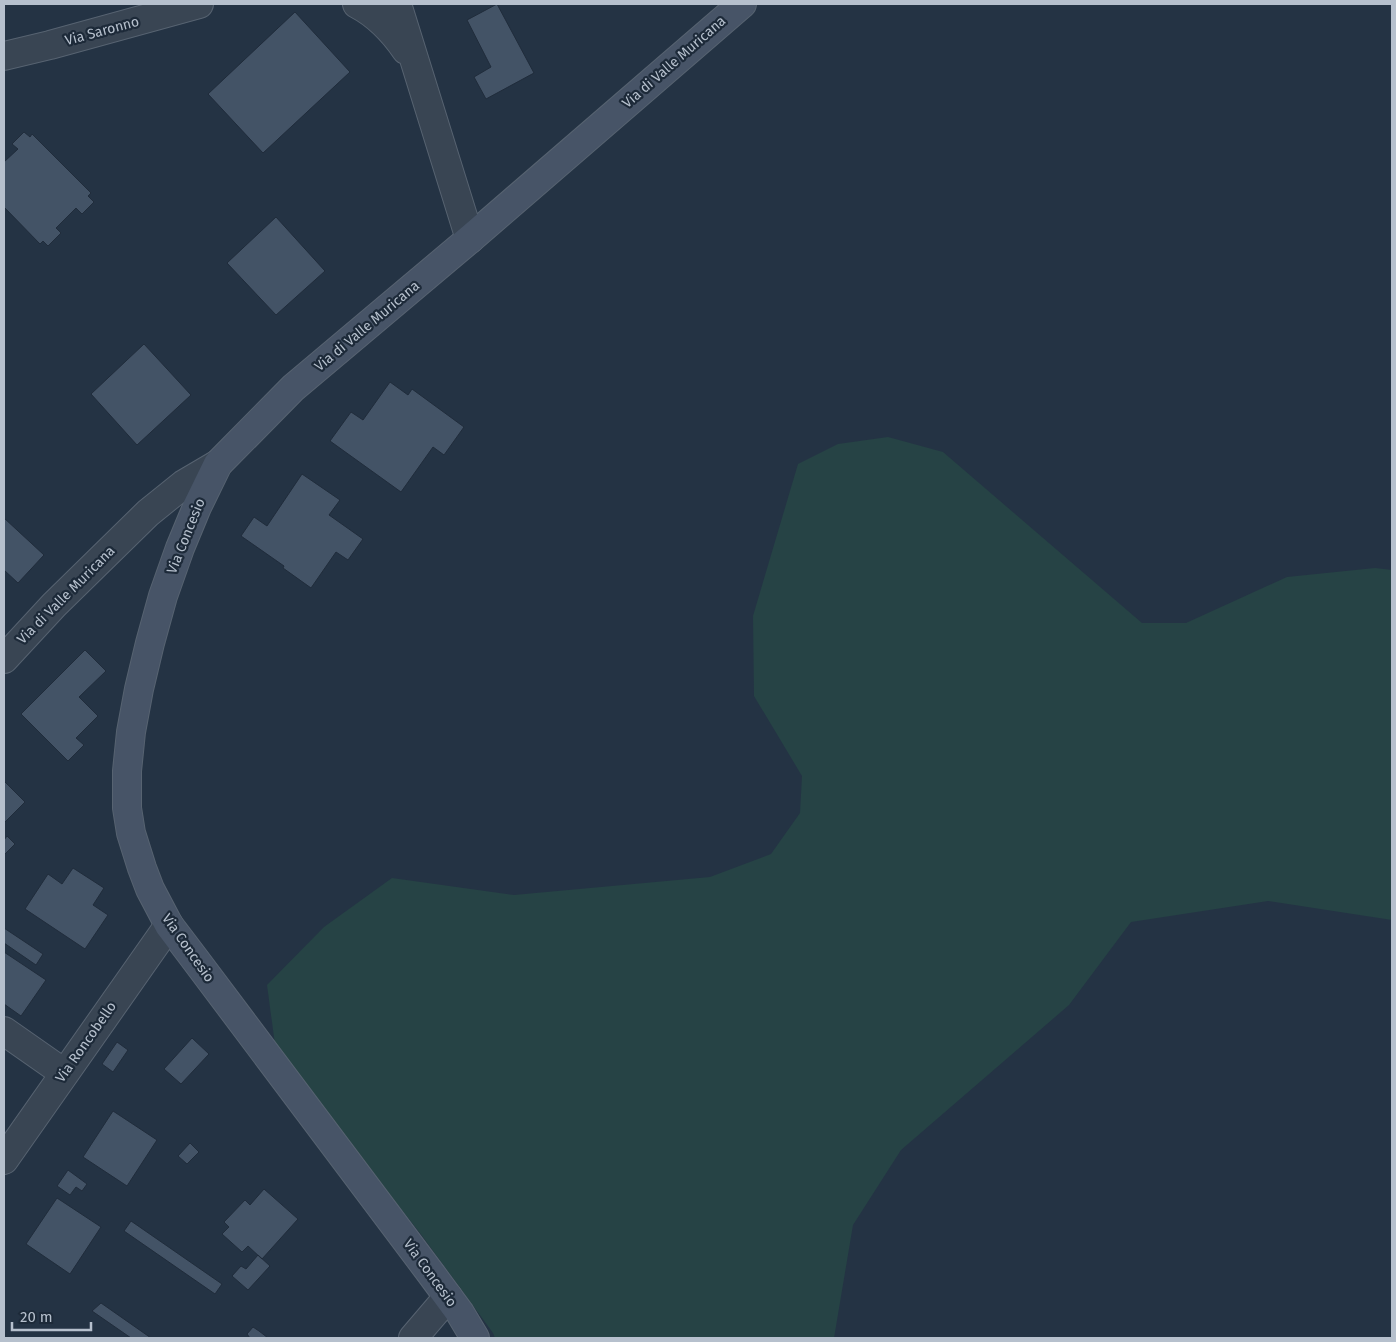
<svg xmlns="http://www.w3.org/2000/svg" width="1396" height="1342" viewBox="0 0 1396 1342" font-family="'Fira Sans',sans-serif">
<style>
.green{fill:#264345}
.building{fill:#435366;stroke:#202c3b}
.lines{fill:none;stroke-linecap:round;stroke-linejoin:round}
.street-casing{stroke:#576371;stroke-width:30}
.secondary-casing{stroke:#576371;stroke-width:30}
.street{stroke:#394553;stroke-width:28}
.secondary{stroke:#475467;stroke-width:28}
.labels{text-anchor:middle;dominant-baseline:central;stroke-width:4.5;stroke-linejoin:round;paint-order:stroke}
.street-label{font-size:14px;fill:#b6c0cd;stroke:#1d2a39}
</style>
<rect width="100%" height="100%" fill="#243344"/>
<path class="green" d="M888,437L943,452L1142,623H1186L1287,577L1375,568L1392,570V920L1268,901L1131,922L1069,1005L901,1150L853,1225L834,1338H495L493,1333L420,1233L276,1052L267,985L324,927L392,878L514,895L710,877L771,854L800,813L802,776L754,696L753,616L798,464L838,444Z"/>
<path class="building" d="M497,4L534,73L486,99L474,77L491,67L467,20Z
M295,12L350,72L263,153L208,94Z
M24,132L30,137L32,134L91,193L88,196L94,202L82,214L76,208L56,228L61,233L48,246L43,241L40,244L4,207V162L18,149L12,144Z
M276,217L325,271L276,315L227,263Z
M144,344L191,395L137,445L91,394Z
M390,382L408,395L412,389L464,427L444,455L433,447L401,492L330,441L351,412L363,420Z
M302,474L340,500L329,515L363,539L348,560L336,552L311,588L283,568L284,566L241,536L254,517L267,526Z
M4,518L44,555L18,583L4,570Z
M85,650L106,671L79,697L98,716L76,738L84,745L68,761L21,714Z
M4,781L25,802L4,823Z
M7,836L15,844L4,855V840Z
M73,868L104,888L93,905L108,915L85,949L25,909L48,874L62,884Z
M4,928L43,954L36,965L4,943Z
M4,952L46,980L21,1016L4,1004Z
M192,1038L209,1054L181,1084L164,1069Z
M117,1042L128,1050L113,1072L102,1064Z
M113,1111L157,1140L127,1186L83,1157Z
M190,1143L199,1152L187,1164L178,1156Z
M68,1170L87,1184L82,1191L76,1187L70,1195L57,1186Z
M264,1189L298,1219L262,1259L248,1246L242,1252L222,1234L229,1227L224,1222L245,1200L250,1205Z
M57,1198L101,1227L70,1274L26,1244Z
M131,1221L222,1284L215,1294L124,1231Z
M258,1255L270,1266L248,1290L232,1276L241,1266L246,1269Z
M101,1303L151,1338H131L92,1311Z
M253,1327L259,1331L268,1338H250L247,1334Z"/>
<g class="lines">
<defs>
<path id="street" d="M357,4C378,15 393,31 406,50
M397,4L470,239
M4,56L50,45L199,4
M4,659L54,605L148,513L184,484L218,464
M4,1031L64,1073
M4,1160L169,925
M413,1338L448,1297"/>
<path id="secondary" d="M475,1338L460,1313L432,1275L191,954L169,925L150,889L142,868L131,833L127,808V771L131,732L139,689L150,643L163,596L180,548L197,507L218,464L293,388L470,239L742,4"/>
</defs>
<use href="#street" class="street-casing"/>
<use href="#secondary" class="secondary-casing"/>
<use href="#street" class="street"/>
<use href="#secondary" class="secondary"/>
</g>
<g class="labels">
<g class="street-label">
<text transform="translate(102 31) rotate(-15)">Via Saronno</text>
<text transform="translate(674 62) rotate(-41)">Via di Valle Muricana</text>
<text transform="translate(367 326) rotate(-40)">Via di Valle Muricana</text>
<text transform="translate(186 536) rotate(-68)">Via Concesio</text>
<text transform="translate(66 595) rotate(-45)">Via di Valle Muricana</text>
<text transform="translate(188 948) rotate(55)">Via Concesio</text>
<text transform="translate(86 1042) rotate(-55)">Via Roncobello</text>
<text transform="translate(430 1273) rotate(54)">Via Concesio</text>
</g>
</g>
<rect width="1396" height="1342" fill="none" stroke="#b6c0cd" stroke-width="10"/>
<path d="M12 1322v8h79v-8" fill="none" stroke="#b6c0cd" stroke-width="2.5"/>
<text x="20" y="1322" font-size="15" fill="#b6c0cd" stroke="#1d2a39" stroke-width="4" paint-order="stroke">20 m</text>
</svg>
